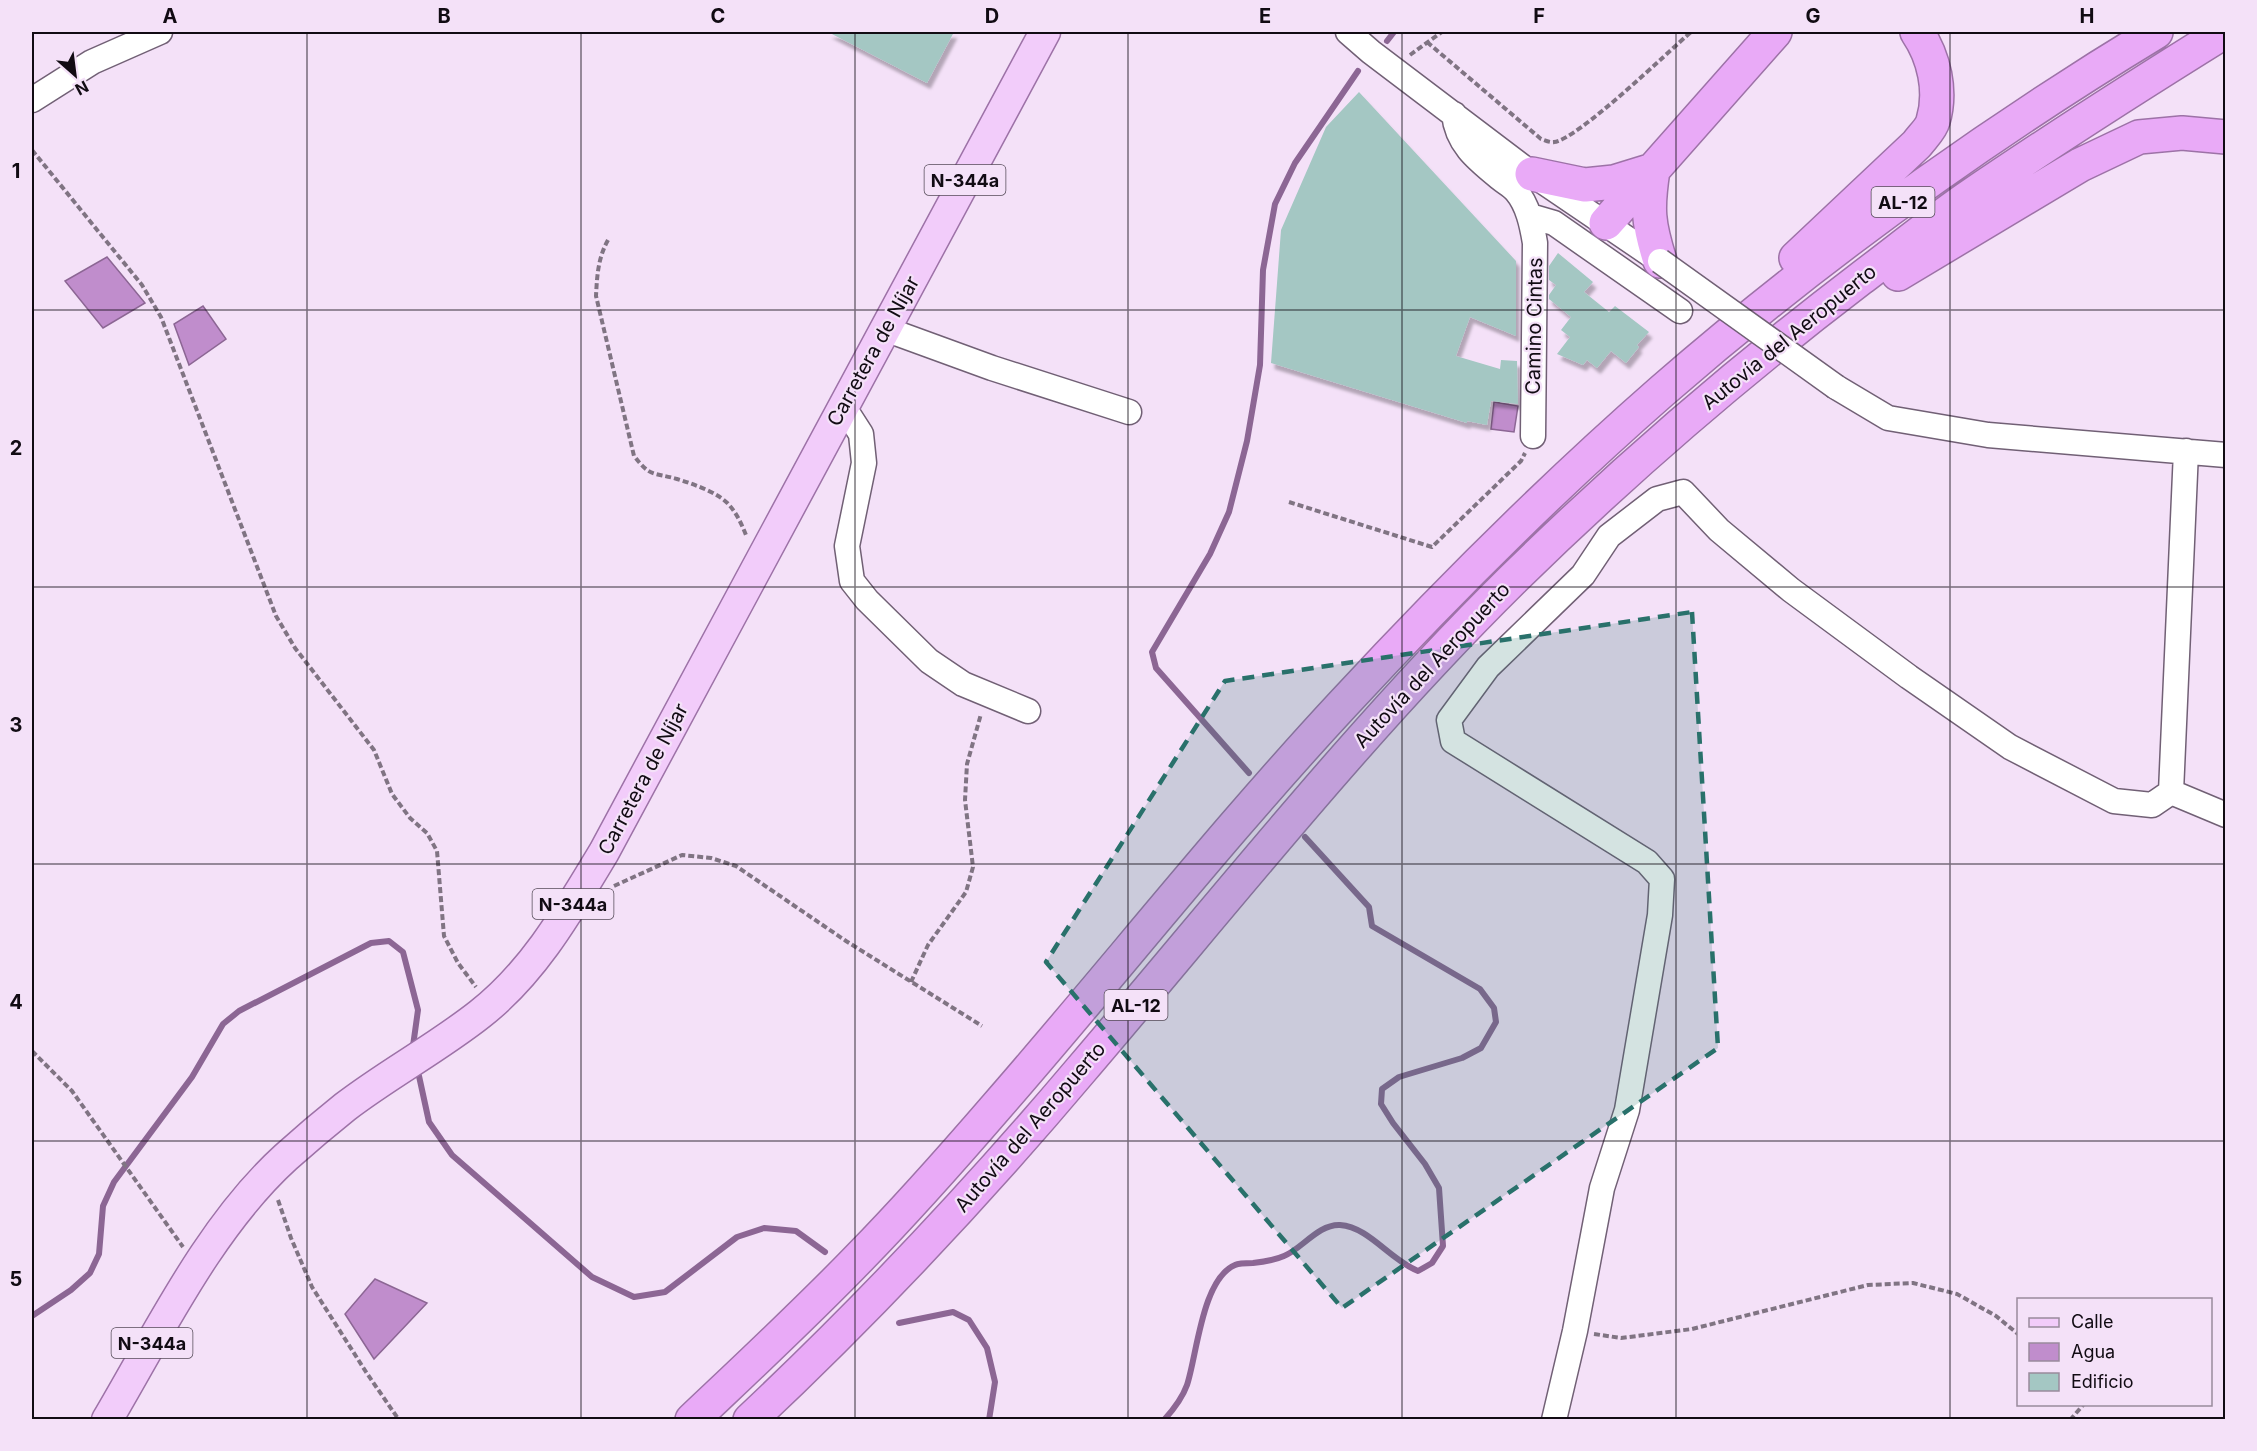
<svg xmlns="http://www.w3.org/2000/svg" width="2257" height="1451" viewBox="0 0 2257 1451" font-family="Inter,sans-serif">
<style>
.water{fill:#c08dcc;stroke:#8c6694;stroke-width:1.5}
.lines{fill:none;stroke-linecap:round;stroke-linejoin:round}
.stream{stroke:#8c6694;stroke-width:6}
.building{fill:#a4c7c3;filter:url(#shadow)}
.minor-casing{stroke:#716075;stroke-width:27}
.major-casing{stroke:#9d72a7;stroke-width:33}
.highway-casing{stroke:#9d72a7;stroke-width:36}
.path{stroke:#807483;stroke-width:4;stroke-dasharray:6 3;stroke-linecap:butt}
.minor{stroke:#fff;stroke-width:24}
.major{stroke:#f2ccfa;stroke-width:30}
.highway{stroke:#e9aaf7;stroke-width:33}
.minor-bridge-casing{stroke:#716075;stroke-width:27;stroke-linecap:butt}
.minor-bridge{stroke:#fff;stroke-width:24}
.marked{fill:#29716b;fill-opacity:0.2;stroke:#29716b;stroke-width:4.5;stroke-dasharray:12 8;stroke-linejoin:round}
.grid{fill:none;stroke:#110b13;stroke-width:1.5;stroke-opacity:0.55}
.labels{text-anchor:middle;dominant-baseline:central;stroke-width:4.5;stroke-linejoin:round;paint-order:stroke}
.shield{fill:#f4e1f8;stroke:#554b58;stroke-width:1.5}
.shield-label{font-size:18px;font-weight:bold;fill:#110b13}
.street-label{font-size:20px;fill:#110b13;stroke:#f4e1f8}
.neatline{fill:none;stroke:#110b13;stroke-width:2}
.grid-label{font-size:20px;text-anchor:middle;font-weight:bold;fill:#110b13}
</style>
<defs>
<filter id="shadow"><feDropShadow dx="3.5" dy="6" stdDeviation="1.5" flood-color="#0004"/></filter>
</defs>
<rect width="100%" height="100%" fill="#f4e1f8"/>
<path class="water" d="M107,257L145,303L103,328L65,281Z
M203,306L226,339L189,365L174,324Z
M1494,402L1518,406L1514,432L1491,429Z
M375,1279L427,1303L374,1359L345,1314Z"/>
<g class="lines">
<path class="stream" d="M1387,41L1394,32
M1249,773L1156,668L1152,652L1210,554L1229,512L1247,441L1260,365L1263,270L1275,204L1295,163L1358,71
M419,1076L429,1122L452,1155L592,1277L634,1297L665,1292L737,1237L764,1228L796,1231L825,1252
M32,1316L71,1290L90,1273L99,1254L103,1206L114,1182L192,1077L223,1024L239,1011L371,943L389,941L403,952L418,1010L413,1046
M899,1323L953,1312L969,1320L987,1348L995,1382L989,1420
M1164,1420C1174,1409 1182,1399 1187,1385C1197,1355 1202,1279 1235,1265C1239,1263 1248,1263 1253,1263C1263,1262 1275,1260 1284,1256C1302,1249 1318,1224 1340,1225C1369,1227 1390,1260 1418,1271L1432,1263L1443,1246L1439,1188L1425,1164L1393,1123L1381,1104L1382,1089L1399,1077L1462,1058L1481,1048L1496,1022L1494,1008L1480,989L1372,926L1369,907L1305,837"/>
</g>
<path class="building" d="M828,32H954L927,83Z
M1359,92L1516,261V336L1470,317L1456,356L1500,369L1501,360L1517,361L1518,404L1491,401L1487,425L1467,421V423L1271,363L1281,230L1326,127Z
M1558,253L1593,282L1584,292L1609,312L1615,306L1649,332L1637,345L1639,347L1626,363L1611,351L1597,368L1587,360L1583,365L1557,354L1570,337L1561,330L1571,317L1549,299V295L1556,285L1549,280V266Z"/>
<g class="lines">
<defs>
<path id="minor" d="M1348,32L1371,52L1532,174L1660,261
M32,100L92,62L160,32
M1454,114C1457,145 1479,161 1501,179C1506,183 1512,186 1516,191C1528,205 1532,225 1535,243L1533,436
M1530,216L1554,223L1680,311
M885,329L992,368L1129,412
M1836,387L1888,418L1988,435L2226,455
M843,406L861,434L864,463L847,546L852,581L867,600L929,661L963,684L1028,711
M2186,451L2171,792L2226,815
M1554,1420L1575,1331L1602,1188L1627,1110L1660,915L1662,879L1647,862L1453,741L1449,720L1488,667L1583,575L1609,536L1657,499L1683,492L1719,530L1791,590L1909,677L2010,747L2114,801L2152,805L2171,792"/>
<path id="major" d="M107,1420C159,1332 210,1226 286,1157C305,1140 325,1123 345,1107C388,1074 437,1048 480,1014C534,972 569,910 604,852L1045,32"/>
<path id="highway" d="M1653,170C1647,209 1648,223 1660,261
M1532,174L1585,185L1614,182L1653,170
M1606,223L1775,32
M1796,258L1917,144C1922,137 1931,129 1933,121C1942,91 1934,57 1917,32
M1898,274L2080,165L2139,137L2182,133L2226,137
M692,1420C749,1366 806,1313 860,1257C908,1208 953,1157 997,1106C1113,973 1222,834 1343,704C1444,595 1550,489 1662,391C1815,258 1983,137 2156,32
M750,1420C867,1310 977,1193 1080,1071C1222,905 1357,733 1512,580C1622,472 1738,372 1860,279C1896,252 1930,224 1966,199C2051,141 2137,86 2224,32"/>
</defs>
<use href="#minor" class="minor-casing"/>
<use href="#major" class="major-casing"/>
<use href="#highway" class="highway-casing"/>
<path class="path" d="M1427,42L1541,139C1544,140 1551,143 1554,142C1577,140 1669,51 1691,32
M1410,55L1442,32
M32,150L142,285L161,317L276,616L295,648L374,750L392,794L410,818L427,833L437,851L444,936L458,963L476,987
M608,240C598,258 597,276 596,296L634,456C651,478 653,472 677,479C693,484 720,493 730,506C737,514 742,525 746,535
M1289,502L1432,547L1521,461L1525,453
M614,886L682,855L711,858L736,866L846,941L982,1026
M911,982L928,945L966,892L973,867L965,800L967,764L981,714
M32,1051L72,1091L183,1247
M278,1200L291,1238L312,1287L366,1372L399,1420
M1594,1334L1621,1338L1692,1329L1868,1285L1913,1283L1957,1294L1996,1316L2018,1334
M2070,1420L2084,1404"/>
<use href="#minor" class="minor"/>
<use href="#major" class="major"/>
<use href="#highway" class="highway"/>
<defs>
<path id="minor-bridge" d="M1660,261L1836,387"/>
</defs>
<use href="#minor-bridge" class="minor-bridge-casing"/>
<use href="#minor-bridge" class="minor-bridge"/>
</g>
<path class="marked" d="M1692,612L1718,1048L1342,1308L1046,962L1225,681Z"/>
<path class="grid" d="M307,32V1420M581,32V1420M855,32V1420M1128,32V1420M1402,32V1420M1676,32V1420M1950,32V1420M32,310H2226M32,587H2226M32,864H2226M32,1141H2226"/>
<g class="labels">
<g class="shield">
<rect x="924.5" y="165" width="81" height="30" rx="4.5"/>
<rect x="1871.5" y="187" width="63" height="30" rx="4.5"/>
<rect x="532.5" y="889" width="81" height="30" rx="4.5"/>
<rect x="1104.5" y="990" width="63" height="30" rx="4.5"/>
<rect x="111.5" y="1328" width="81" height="30" rx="4.5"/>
</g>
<g class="shield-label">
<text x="965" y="180">N-344a</text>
<text x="1903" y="202">AL-12</text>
<text x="573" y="904">N-344a</text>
<text x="1136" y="1005">AL-12</text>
<text x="152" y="1343">N-344a</text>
</g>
<g class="street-label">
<text transform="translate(1534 326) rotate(-89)">Camino Cintas</text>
<text transform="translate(1789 337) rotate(-39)">Autovía del Aeropuerto</text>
<text transform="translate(873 351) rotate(-61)">Carretera de Níjar</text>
<text transform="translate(1432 665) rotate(-47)">Autovía del Aeropuerto</text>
<text transform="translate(643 779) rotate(-62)">Carretera de Níjar</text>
<text transform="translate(1030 1127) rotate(-49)">Autovía del Aeropuerto</text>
</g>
</g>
<rect width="2257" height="1451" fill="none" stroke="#f4e1f8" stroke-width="66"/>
<rect x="2017" y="1298" width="195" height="108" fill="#f4e1f8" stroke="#998b9c" stroke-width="1.5"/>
<rect x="2029" y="1318" width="30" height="9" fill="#f2ccfa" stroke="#998b9c" stroke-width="1.5"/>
<text x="2071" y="1328" font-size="18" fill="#110b13">Calle</text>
<rect x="2029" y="1343" width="30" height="18" fill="#c08dcc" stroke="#998b9c" stroke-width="1.5"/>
<text x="2071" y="1358" font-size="18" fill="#110b13">Agua</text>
<rect x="2029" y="1373" width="30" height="18" fill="#a4c7c3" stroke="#998b9c" stroke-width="1.5"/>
<text x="2071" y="1388" font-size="18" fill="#110b13">Edificio</text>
<g transform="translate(75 75) rotate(152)" stroke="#f4e1f8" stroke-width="4.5" paint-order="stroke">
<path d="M0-4.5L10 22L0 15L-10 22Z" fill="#110b13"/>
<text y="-9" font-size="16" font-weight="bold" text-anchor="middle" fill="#110b13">N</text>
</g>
<rect x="33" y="33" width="2191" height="1385" class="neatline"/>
<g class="grid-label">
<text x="170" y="23">A</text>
<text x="444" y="23">B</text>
<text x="718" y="23">C</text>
<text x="992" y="23">D</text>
<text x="1265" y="23">E</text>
<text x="1539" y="23">F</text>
<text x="1813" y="23">G</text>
<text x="2087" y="23">H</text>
<text x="16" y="178">1</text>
<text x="16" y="455">2</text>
<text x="16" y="732">3</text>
<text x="16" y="1009">4</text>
<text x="16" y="1286">5</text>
</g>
</svg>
